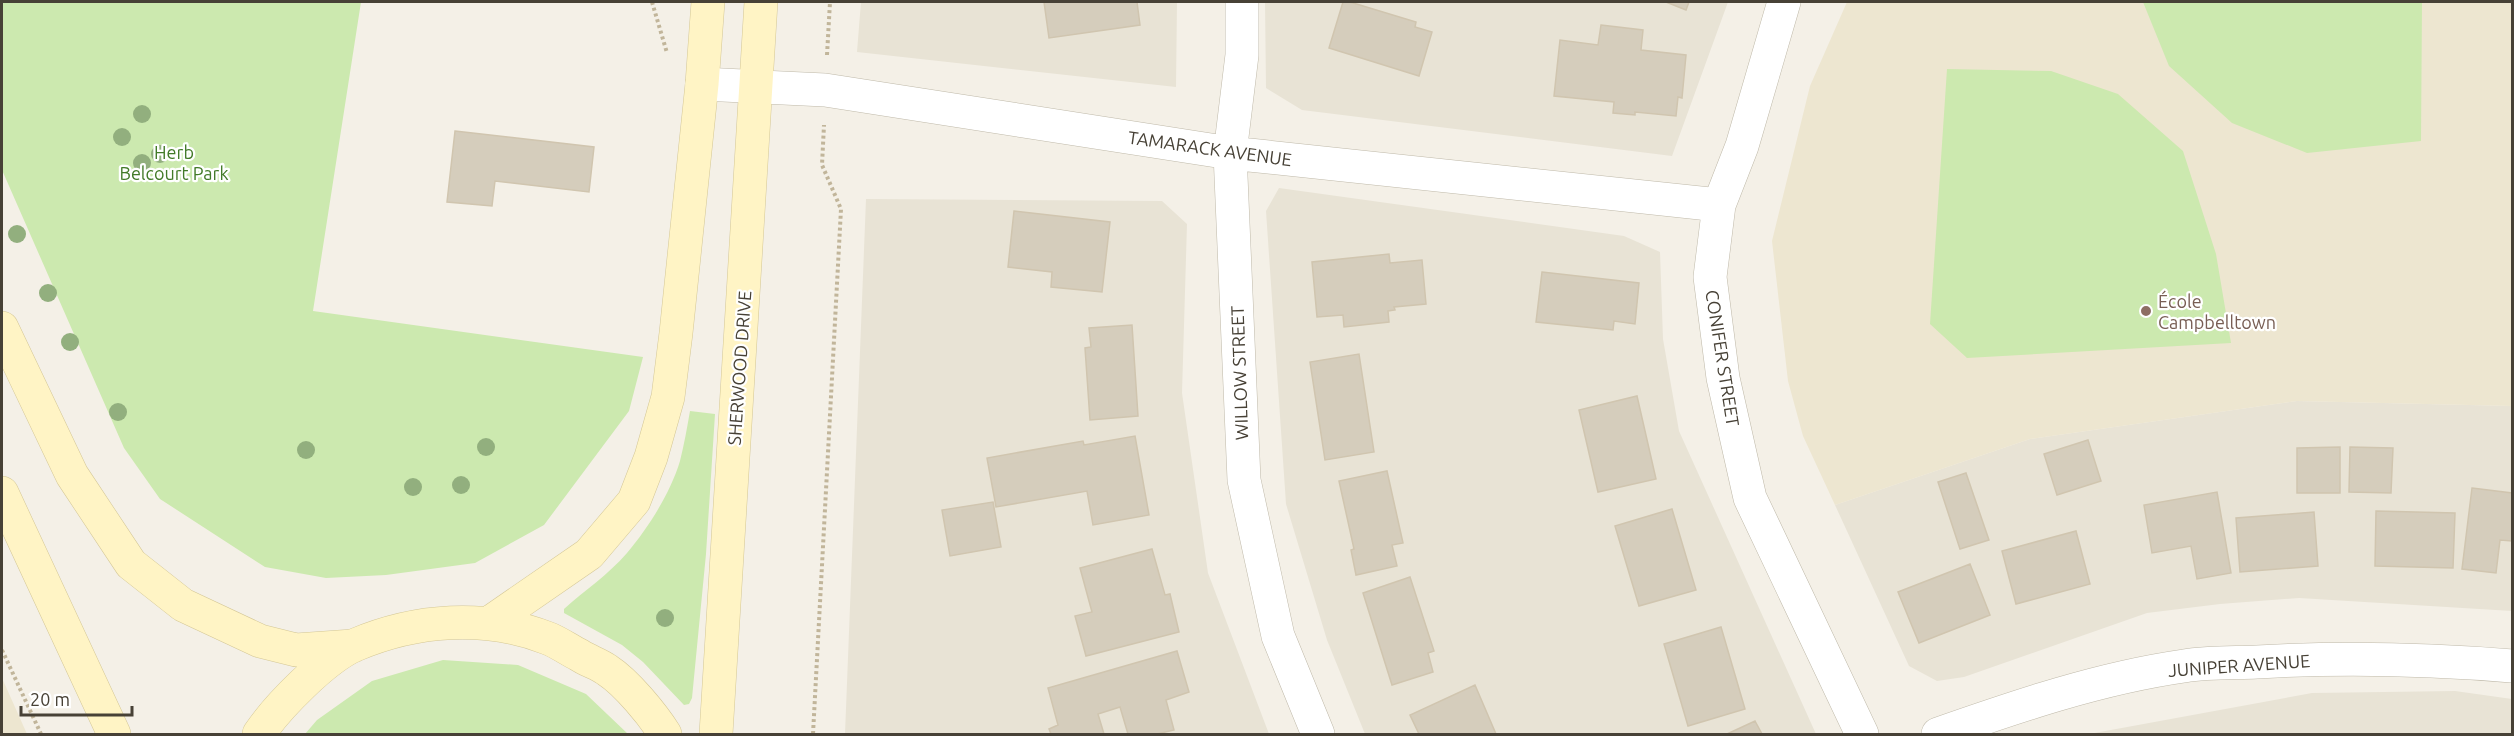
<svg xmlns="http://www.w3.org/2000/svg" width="2514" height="736" viewBox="0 0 2514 736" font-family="Ubuntu,sans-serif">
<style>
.residential{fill:#e8e3d5}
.education{fill:#ede6d0}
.green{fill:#cce9af}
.building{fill:#d5cdbc;stroke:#d0c5af;stroke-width:1.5}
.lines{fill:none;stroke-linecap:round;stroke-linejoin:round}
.minor-casing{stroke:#bfb9a9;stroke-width:34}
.secondary-casing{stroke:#d4c796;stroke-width:34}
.path{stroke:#c1b59a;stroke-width:4;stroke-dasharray:3 3;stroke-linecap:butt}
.minor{stroke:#fff;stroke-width:33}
.secondary{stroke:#fff4c5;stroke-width:33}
.tree{fill:#92af7e}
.education-dot{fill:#8d6e63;stroke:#fff;stroke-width:2}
.labels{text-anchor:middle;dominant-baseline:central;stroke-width:4.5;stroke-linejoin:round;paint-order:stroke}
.street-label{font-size:18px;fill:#474136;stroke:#fff}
.park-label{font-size:18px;fill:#427a28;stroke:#fff}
.education-label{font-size:18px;fill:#785e54;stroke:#fff;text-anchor:start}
</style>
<rect width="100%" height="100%" fill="#f4f0e7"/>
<path class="residential" d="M861,2H1177L1176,87L857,52Z
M1265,2H1728L1672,156L1302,110L1266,88Z
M1279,188L1624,236L1660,252L1663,339L1679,431L1816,734H1365L1327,640L1286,504L1266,211Z
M866,199L1162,201L1187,224L1182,393L1208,573L1269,734H845Z
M2297,401L2512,406V611L2299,598L2220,604L2147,613L1964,677L1937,681L1909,666L1835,505L2030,439Z
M2455,691L2512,699V734H2089L2312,693Z"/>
<path class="education" d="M1847,2H2512V406L2297,401L2030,439L1835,505L1803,436L1788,381L1772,241L1810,86Z
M2,678L27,734H2Z"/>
<path class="green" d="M2,2H361L313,311L643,357L629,411L544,525L475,563L386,575L326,578L265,567L160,499L124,448L2,170Z
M2143,2H2422L2421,141L2307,153L2232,123L2169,66Z
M1947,69L2051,71L2118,94L2183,151L2216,254L2231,343L1967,358L1930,324Z
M690,411L715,414L706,554L692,698L689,704L684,705L643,662L622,645L564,613V609C585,590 608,575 627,553C648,528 670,494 680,461C684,445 687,428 690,411Z
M443,660L518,665L586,694L628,734H305L317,720L372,681Z"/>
<path class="building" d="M1044,2H1137L1140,25L1049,38Z
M1343,2H1350L1416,22L1415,27L1432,32L1419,76L1329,48Z
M1666,2H1689L1686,10Z
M1601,25L1643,30L1641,50L1686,55L1682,98L1678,97L1676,116L1635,112V115L1613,113L1614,102L1554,96L1560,40L1598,45Z
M455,131L594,147L589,192L495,181L492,206L447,202Z
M1014,211L1110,222L1102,292L1051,287L1052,272L1008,267Z
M1389,254L1390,263L1422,260L1426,304L1394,307L1395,310L1388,311L1389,322L1344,327L1343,315L1317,317L1312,262Z
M1542,272L1639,283L1635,324L1614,321L1613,330L1536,322Z
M1132,325L1138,416L1090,420L1085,348L1091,347L1089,328Z
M1359,354L1374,452L1325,460L1310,362Z
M1637,396L1656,479L1598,492L1579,410Z
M1135,436L1149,515L1093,525L1087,491L996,507L987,458L1083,441L1084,445Z
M2088,440L2101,481L2057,495L2044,454Z
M2340,447V493H2297V448Z
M2350,447L2393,448L2391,493L2349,492Z
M1387,471L1403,543L1392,545L1397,566L1356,575L1351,550L1354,549L1339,481Z
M1966,473L1989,540L1960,549L1938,482Z
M2472,488L2512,493V541L2500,540L2496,573L2462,569Z
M2217,492L2231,573L2197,579L2191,546L2152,553L2144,505Z
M993,502L1001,547L950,556L942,510Z
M1672,509L1696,590L1639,606L1615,526Z
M2376,511L2455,513L2453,568L2375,566Z
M2314,512L2318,566L2240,572L2236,518Z
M2076,531L2090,584L2016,604L2002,551Z
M1152,549L1165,595L1170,594L1179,632L1086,656L1075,616L1092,612L1080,568Z
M1970,564L1990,615L1919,643L1898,592Z
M1410,577L1434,651L1428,653L1433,672L1392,685L1363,593Z
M1721,627L1745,709L1688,726L1664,644Z
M1177,651L1189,692L1166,700L1174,730L1157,734H1128L1120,707L1098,714L1104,734H1051L1049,729L1058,725L1048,688Z
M1475,685L1496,734H1419L1410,715Z
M1755,721L1762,734H1727Z"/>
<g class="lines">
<defs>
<path id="minor" d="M1242,2V55L1230,153L1244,480L1278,636L1318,734
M1784,2L1742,146L1719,205L1710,277L1723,378L1750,498L1862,734
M702,84L825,90L1230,153L1719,205
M1938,734C2018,706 2100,678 2184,666C2208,662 2233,663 2257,662C2343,657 2427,659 2512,666"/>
<path id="secondary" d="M2,328L72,475L131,564L183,605L260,641L296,650L353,646
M2,493L114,734
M489,623L589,554L634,501L651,457L668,397L676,333L702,84L708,2
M259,734C277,707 325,658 355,645C416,619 485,614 547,638C558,642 569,650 579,655C588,661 599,664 607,670C627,683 653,715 665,734
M716,734L761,2"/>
</defs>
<use href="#minor" class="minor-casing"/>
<use href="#secondary" class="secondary-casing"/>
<path class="path" d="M652,2L667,53
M827,55L830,2
M2,650L41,734
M813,734L841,209L822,165L824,125"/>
<use href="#minor" class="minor"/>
<use href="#secondary" class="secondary"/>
</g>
<g class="tree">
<circle cx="142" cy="114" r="9"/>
<circle cx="122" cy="137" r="9"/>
<circle cx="160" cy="154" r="9"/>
<circle cx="142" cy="163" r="9"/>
<circle cx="17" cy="234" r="9"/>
<circle cx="48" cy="293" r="9"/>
<circle cx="70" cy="342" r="9"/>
<circle cx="118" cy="412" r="9"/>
<circle cx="486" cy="447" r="9"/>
<circle cx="306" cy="450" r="9"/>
<circle cx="461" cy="485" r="9"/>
<circle cx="413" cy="487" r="9"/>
<circle cx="665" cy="618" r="9"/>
</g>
<circle class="education-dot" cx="2146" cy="311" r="6"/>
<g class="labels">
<g class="street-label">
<text transform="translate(1210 148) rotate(8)">TAMARACK AVENUE</text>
<text transform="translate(1723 358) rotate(81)">CONIFER STREET</text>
<text transform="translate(739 368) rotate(-86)">SHERWOOD DRIVE</text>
<text transform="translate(1239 373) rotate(-92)">WILLOW STREET</text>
<text transform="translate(2239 665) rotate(-4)">JUNIPER AVENUE</text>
</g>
<g class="park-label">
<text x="174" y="152">Herb<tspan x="174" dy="21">Belcourt Park</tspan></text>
</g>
<g class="education-label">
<text x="2158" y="301">École<tspan x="2158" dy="21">Campbelltown</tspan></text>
</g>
</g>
<rect width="2514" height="736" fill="none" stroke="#474136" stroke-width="6"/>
<path d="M21 706v9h111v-9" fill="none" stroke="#474136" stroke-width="3"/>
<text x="30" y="706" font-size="18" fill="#474136" stroke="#ffffff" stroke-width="4.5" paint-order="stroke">20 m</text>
</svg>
